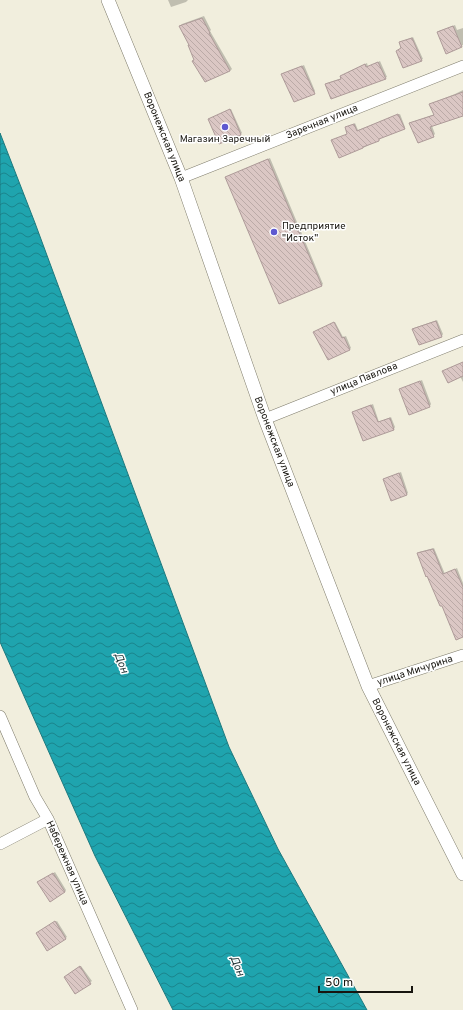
<svg xmlns="http://www.w3.org/2000/svg" width="463" height="1010" viewBox="0 0 463 1010" font-family="Overpass,sans-serif">
<style>
.water{fill:url(#water-waves);stroke:#1d797e}
.shadow{fill:#0003}
.building{fill:url(#building-back-hatch);stroke:#ae9b99}
.lines{fill:none;stroke-linecap:round;stroke-linejoin:round}
.minor-casing{stroke:#7f7c6c;stroke-width:12}
.tertiary-casing{stroke:#7f7c6c;stroke-width:14}
.minor{stroke:#fff;stroke-width:11}
.tertiary{stroke:#fff;stroke-width:13}
.poi-dot{fill:#5d58d0;stroke:#fff;stroke-width:1.5}
.labels{text-anchor:middle;dominant-baseline:central;stroke-width:3;stroke-linejoin:round;paint-order:stroke}
.street-label{font-size:10px;fill:#17150f;stroke:#fff}
.poi-label{font-size:10px;fill:#17150f;stroke:#fff}
.water-label{font-size:11px;font-style:italic;fill:#1d3234;stroke:#fff}
</style>
<defs>
<pattern id="water-waves" width="16" height="10" patternUnits="userSpaceOnUse"><rect width="16" height="10" fill="#1fa4ae"/><path d="M0 5q4-4 8 0t8 0" fill="none" stroke="#1a848c"/></pattern>
<pattern id="building-back-hatch" width="6" height="6" patternUnits="userSpaceOnUse"><rect width="6" height="6" fill="#dbc7c4"/><path d="M-1 5l2 2M0 0l6 6M5-1l2 2" fill="none" stroke="#bbaaa7"/></pattern>
</defs>
<rect width="100%" height="100%" fill="#f1eedd"/>
<path class="water" d="M0,133L35,223L229,747L278,849L367,1010H173L95,856L0,642Z"/>
<path class="shadow" d="M168,0H188L186,2L171,7Z
M204,16L211,30L210,31L232,69L230,71L195,60L190,44L180,26L182,24Z
M455,25L457,30L463,28V45L447,52L438,32L439,31Z
M413,37L423,59L421,60L402,48V41Z
M380,61L387,77L385,78L326,85L327,83L342,78L343,75L367,63L368,67Z
M304,65L315,91L314,93L284,73Z
M463,90V115L432,126L435,134L433,136L410,123L412,122L435,114L430,104L432,103L455,94Z
M231,109L242,133L241,134L219,143L209,119Z
M400,114L405,127L404,128L380,138V139L379,140L363,148L334,139L348,134L346,128L355,123L358,130Z
M270,158L323,284L322,285L280,303L226,177L228,176Z
M437,320L443,334L442,336L413,329L414,328Z
M335,322L343,337L346,336L351,348L350,349L328,359L314,332Z
M463,362V382L460,376L443,371Z
M422,380L431,404L430,406L410,414L402,388Z
M373,404L379,422L391,417L395,427L394,429L364,440L355,411Z
M401,472L408,493L407,494L392,500L385,479L386,478Z
M434,548L445,574L457,568L463,583V636L442,604L418,554L419,552Z
M55,872L66,890L65,892L40,881Z
M57,921L67,937L48,949L39,932Z
M81,966L92,981L76,993L67,976Z"/>
<path class="building" d="M202,18L210,33H209L230,71L205,82L192,61L194,60L188,45H189L179,26Z
M453,26L462,47L446,54L437,32Z
M412,38L422,61L403,68L396,51L401,48L399,42Z
M378,62L386,79L331,99L325,84L341,79L340,76L365,64L366,67Z
M302,66L315,94L294,102L281,74Z
M463,92V116L430,127L434,137L418,143L409,123L434,115L429,104Z
M230,109L241,135L219,144L208,119Z
M398,114L405,129L379,139V141L363,147V148L339,158L331,140L347,134L345,127L354,124L357,131Z
M268,159L322,286L279,304L225,177Z
M436,321L442,337L419,345L412,329Z
M334,322L342,338L344,337L350,350L328,360L313,332Z
M463,362V376L448,383L442,371Z
M420,381L430,407L409,415L399,389Z
M371,405L378,422L390,418L394,430L363,441L352,412Z
M399,473L407,495L391,501L383,479Z
M433,549L443,574L455,569L463,587V637L456,640L442,606H440L427,576L426,577L417,553Z
M53,873L65,892L50,902L37,882Z
M55,921L66,939L47,951L36,933Z
M80,966L91,984L75,994L64,977Z"/>
<g class="lines">
<defs>
<path id="minor" d="M181,178L463,66
M265,419L463,340
M368,686L463,655
M0,716L35,797L48,819L132,1010
M0,844L48,819"/>
<path id="tertiary" d="M108,0L181,178L265,419L368,686L463,874"/>
</defs>
<use href="#minor" class="minor-casing"/>
<use href="#tertiary" class="tertiary-casing"/>
<use href="#minor" class="minor"/>
<use href="#tertiary" class="tertiary"/>
</g>
<g class="poi-dot">
<circle cx="225" cy="127" r="4"/>
<circle cx="274" cy="232" r="4"/>
</g>
<g class="labels">
<g class="street-label">
<text transform="translate(322 122) rotate(-22)">Заречная улица</text>
<text transform="translate(164 137) rotate(68)">Воронежская улица</text>
<text transform="translate(364 379) rotate(-22)">улица Павлова</text>
<text transform="translate(274 442) rotate(69)">Воронежская улица</text>
<text transform="translate(415 671) rotate(-18)">улица Мичурина</text>
<text transform="translate(396 742) rotate(63)">Воронежская улица</text>
<text transform="translate(67 863) rotate(66)">Набережная улица</text>
</g>
<g class="poi-label">
<text x="225" y="139">Магазин Заречный</text>
<text x="282" y="226" text-anchor="start">Предприятие<tspan x="282" dy="12">"Исток"</tspan></text>
</g>
<g class="water-label">
<text transform="translate(121 663) rotate(69)">Дон</text>
<text transform="translate(237 966) rotate(67)">Дон</text>
</g>
</g>
<path d="M319 986v6h93v-6" fill="none" stroke="#17150f" stroke-width="2"/>
<text x="325" y="986" font-size="12" fill="#17150f" stroke="#ffffff" stroke-width="3" paint-order="stroke">50 m</text>
</svg>
